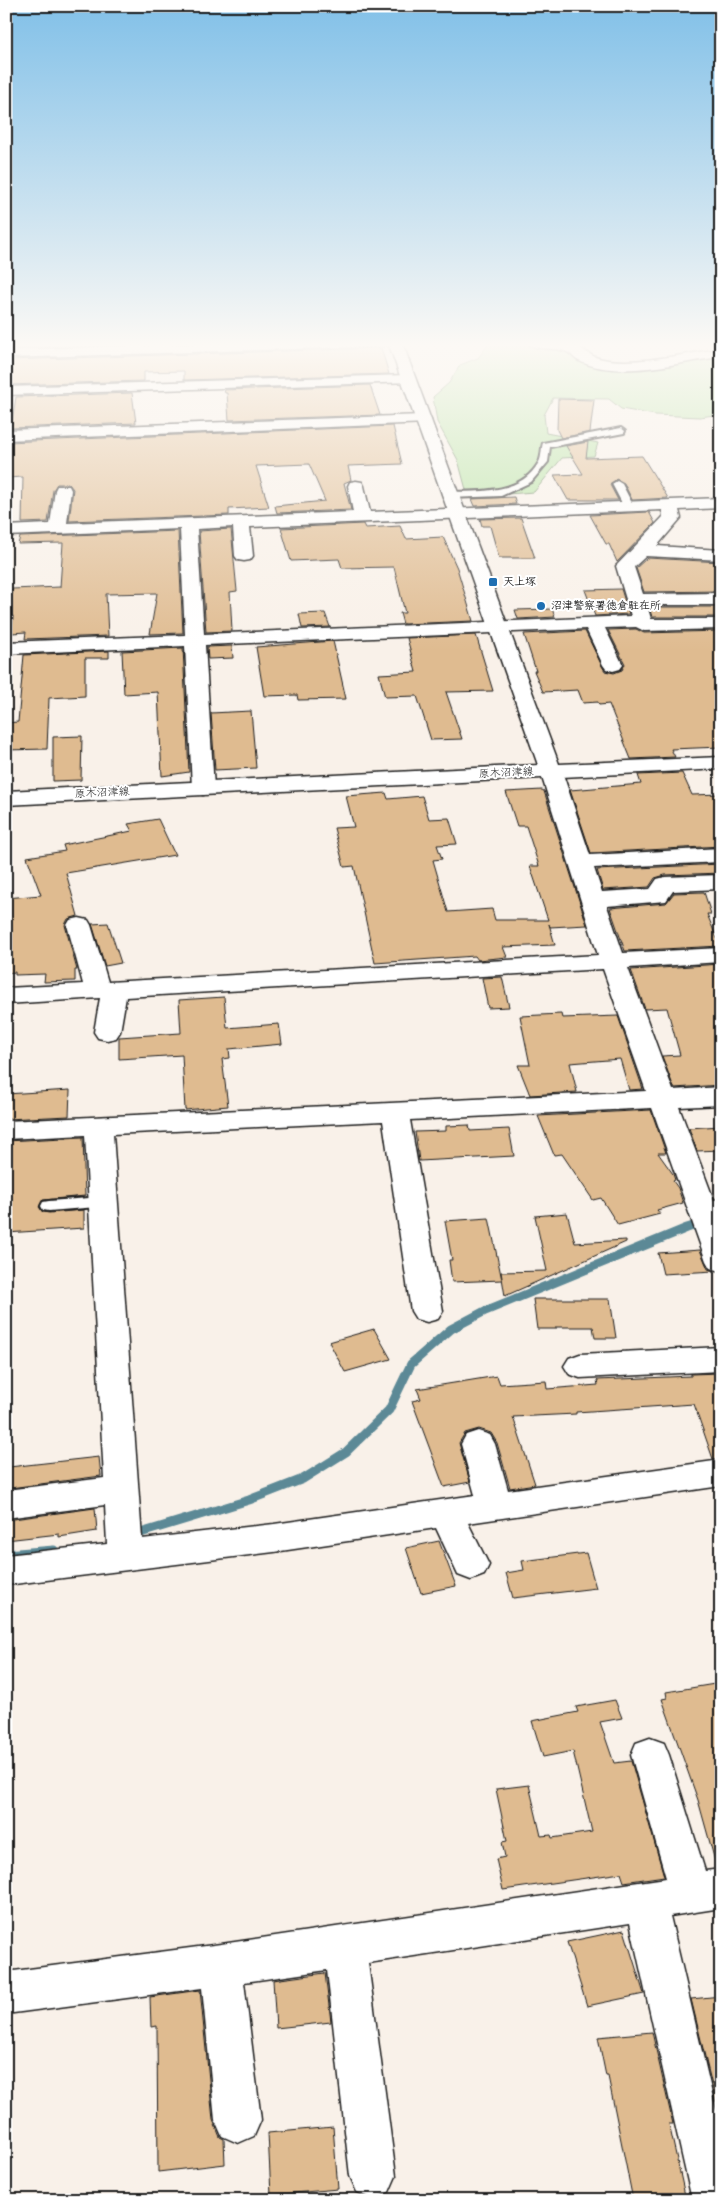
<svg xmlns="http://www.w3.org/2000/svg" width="727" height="2206" viewBox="0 0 727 2206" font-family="Kalam,'Klee One',sans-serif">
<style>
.green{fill:#b4e2a0;stroke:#687f5e}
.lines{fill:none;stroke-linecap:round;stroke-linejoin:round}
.stream{stroke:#5c8996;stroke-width:9}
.building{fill:#dfbb90;stroke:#1c1c1c}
.lane-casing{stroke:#1c1c1c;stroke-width:4}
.street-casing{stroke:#1c1c1c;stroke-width:3}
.secondary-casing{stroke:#1c1c1c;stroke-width:3}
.lane{fill:#fff;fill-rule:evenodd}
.street{fill:#fff;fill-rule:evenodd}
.secondary{fill:#fff;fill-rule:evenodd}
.poi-dot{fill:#1f6fb2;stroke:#fff;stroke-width:2}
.labels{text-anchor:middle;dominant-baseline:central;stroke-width:4;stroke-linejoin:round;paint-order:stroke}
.far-poi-label{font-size:11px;font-weight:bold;fill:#1c1c1c;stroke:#fff;text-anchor:start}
.far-street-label{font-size:11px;fill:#1c1c1c;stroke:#fff}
</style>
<rect width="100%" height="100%" fill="#f9f1e9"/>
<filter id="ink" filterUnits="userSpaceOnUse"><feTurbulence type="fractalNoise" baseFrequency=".02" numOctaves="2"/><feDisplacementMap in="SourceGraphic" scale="10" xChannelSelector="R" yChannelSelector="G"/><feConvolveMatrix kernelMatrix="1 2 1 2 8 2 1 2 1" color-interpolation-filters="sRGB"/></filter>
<g filter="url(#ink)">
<path class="green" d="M490,342H531L572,348L588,360L619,365L721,356V414L700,417L655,415L621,409L609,399L553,398L544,415L546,433L598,443L594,456L562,458L534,492L468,497L458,460L437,422L433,397L449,383L460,365L478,358Z"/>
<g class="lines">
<path class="stream" d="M134,1535L249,1500L303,1479L346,1452L389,1410L411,1364L451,1329L485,1311L687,1228L721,1217
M6,1554L54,1550"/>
</g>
<path class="building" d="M94,342V343L196,342L38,347L39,344Z
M381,348L389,374L184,380V371L144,372V381L6,385L8,360Z
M370,385L380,415L229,420L227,393H225L224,390Z
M132,393L136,423L11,428L16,397Z
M558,399L594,400L590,432L561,438L557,430Z
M393,426L402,464L348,466L351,480L344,483L351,510L277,513L275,506L325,501L309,464L256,466L269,507L229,509V515L69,521L73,489L69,484H57L53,490L48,522L22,523L23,477L7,478L8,442Z
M588,442L586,458L642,456L668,498L632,500L624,483L616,479L610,485L618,500H568L554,475L583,474L566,446Z
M514,497L516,504L475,506L472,499Z
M649,512L655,523L617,562L609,544H606L590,515Z
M521,518L535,558H499L490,526H482L480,519Z
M363,524L365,528L400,526L406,539L443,537L457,568L473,621L403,624L400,613H405L394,567L342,568L339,559L291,561L281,528Z
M231,529L237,591L230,592L232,631L206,632L199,531Z
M178,531L183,633L150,634L157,593L106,594L108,636L25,639L26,632L12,633L13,616H9L12,589L60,587L63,543L18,544L20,537Z
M647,558L721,562V591L644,592L636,568Z
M621,589L629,614L595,616L585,590Z
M649,607H721V619L715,617H652Z
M552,609L555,617L518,619L515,610Z
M325,613L330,627L302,628L299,614Z
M636,629L644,633L721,631V747L671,749L675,757L631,759L609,704L599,705L598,702L583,703L578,690L543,692L534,671H536L524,634L585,631L602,666L605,671L614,673L622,670L625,664L608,630Z
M476,635L493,691L446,692L462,739L431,740L417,696L385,697L379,674L416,672L407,638Z
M333,641L346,699L298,700L297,695L264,696L256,647Z
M232,646L233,658L208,659L207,647Z
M183,648L189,772L162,776L158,692L124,694L122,651Z
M109,651V658H85V696L49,698L47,749L6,750V723L18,722L24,655Z
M251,711L256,768L215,770L211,713Z
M82,736L81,780L53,781V737Z
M682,773L692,795L721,794V846L591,853L570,790L641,784L638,775Z
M542,790L544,791L587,925L550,927L549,924L555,945L503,947L507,957L478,960L475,956L375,963L354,866L344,867L334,828L354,827L346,796L386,793L388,799L422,796L429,819L449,818L457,844L437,845L442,859L433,860L448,912L492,909L495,920H548L530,866H539L526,826H517L506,792Z
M158,819L175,855L66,873L78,916L68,919L65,925L77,970H75V981L44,982L45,974L15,975V972L6,973V898L41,895L27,857L65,851L63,845L132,831L128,824Z
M721,864V873L665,875L655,878L649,887L603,890L597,870Z
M704,892L711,914H707L720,946L625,951L610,908L666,903L674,893Z
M108,923L121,963L105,966L92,924Z
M721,964V1085L674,1088L662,1056L680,1055L667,1008L645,1009L631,970Z
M502,977L509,1007L488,1008L482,978Z
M224,997L227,1028L279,1024L282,1044L229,1049L230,1058L222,1059L228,1106L185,1110L182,1055L119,1059V1037L181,1033L179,1000Z
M561,1014L562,1018L618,1016L643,1089L629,1090L620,1059L570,1063L577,1092L530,1095L518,1065H530L520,1016Z
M70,1090L69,1116L6,1119V1094Z
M651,1110L666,1153H658L673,1174L675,1180L673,1181L678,1188L683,1203L657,1210L660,1214L618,1225L601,1198L593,1200L562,1154L554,1155L538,1116Z
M469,1125L470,1131L509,1129L514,1156L419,1161L415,1132L446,1131V1126Z
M721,1126V1150L697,1151L689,1128Z
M83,1137L85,1196L43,1200L39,1207L43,1212L49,1213L84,1210V1228L6,1233V1141Z
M567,1213L575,1243L626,1240V1242L505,1296L501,1272L547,1271L535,1216Z
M489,1218L502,1280L452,1282L449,1260H452L445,1221Z
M700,1250L708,1269L714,1271L663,1274L658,1253Z
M533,1299H610L616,1338H595L593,1327H556V1329H537Z
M374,1329L391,1359L345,1372L329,1342Z
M721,1373V1458L713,1459L694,1404L576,1412V1414L513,1417L535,1484L510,1488L497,1443L491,1433L479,1429L465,1433L459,1443L470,1482L444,1487L412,1401L421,1399L417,1389L497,1376L500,1384L546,1381L547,1389L598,1385L597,1380L691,1376V1374Z
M99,1457L101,1476L10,1488L9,1467Z
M95,1508L97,1531L59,1537V1534L6,1540V1520Z
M439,1541L456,1586L421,1593L406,1548Z
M586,1553L596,1588L513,1598L506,1573L524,1570L522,1561Z
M721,1683V1860L715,1861L698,1800L662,1699L667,1698L666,1692Z
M615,1700L622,1718L600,1722L614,1763L631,1761L664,1876L624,1882L621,1873L503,1890L496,1859L505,1857L502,1842L507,1841L496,1789L529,1785L541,1836L551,1835L552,1838L592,1832L573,1751L543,1757L532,1721L578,1712L576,1707Z
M624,1930L644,1994L587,2006L567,1942Z
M325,1973L331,2022L276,2028L273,1980Z
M200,1990L213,2120L220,2137L224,2139L225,2164L158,2172L157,2026L151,2027L150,1997Z
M721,1996V2102H716L691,1999Z
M652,2032L673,2124H669L686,2200H633L608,2076H606L598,2037Z
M333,2127L338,2189L271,2195L268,2133Z"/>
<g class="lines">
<defs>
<path id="lane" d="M621,428L625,431L624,433L550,447L548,462L531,482L501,496L450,498L445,495L450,492C481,491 522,494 539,462C542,457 541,449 543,443Z
M617,481L622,484L634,507L632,509H626L624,507L612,484Z
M103,1197L109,1198L111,1202L109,1206L49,1211L43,1210L41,1206L43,1202L49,1201Z
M721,1199V1209L702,1212L696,1211L694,1207L696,1203Z"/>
<path id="street" d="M252,342H391L384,346L6,358V350Z
M527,342L572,344C582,346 587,355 598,358C632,367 685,353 721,349V357C678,362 619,380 579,361C574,359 572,354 567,352C556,346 535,352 527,342Z
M408,375L413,376L415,379L413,382L6,395V387Z
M423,415L428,417L431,420L428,423L6,440V430Z
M356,481L362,482L364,486L370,512L721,498V508L679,510L681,518L657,546L721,550V560L646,556L634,567L643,594L721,593V605H647L651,619H715L721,621V629L644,631L636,627L605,628L623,665L620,669L613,671L606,669L603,665L586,629L205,645L214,788L211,793L203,795L195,793L192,788L185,646L6,654V642L185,635L180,529L6,536V526L50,524L55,490L57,486H69L71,490L67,523L353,512L348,486L350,482ZM662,510L663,517L616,566L631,616L204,634L197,529L233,527L235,556L238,560L244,561L250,560L253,556L250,527Z
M551,765L559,766L562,771L590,855L721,848V862L594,868L602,892L650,889L657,879L665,877L721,875V889L673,891L666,901L607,906L623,953L721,948V962L628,968L673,1090L721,1087V1105L679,1107L721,1219V1271L710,1268L706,1261L652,1108L410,1120L443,1311L438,1319L427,1322L416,1319L411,1311L383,1121L113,1134L142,1539L274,1524L475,1495L461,1444L466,1435L478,1431L490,1435L495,1444L508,1490L721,1460V1486L468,1523L489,1565L484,1575L471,1580L458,1575L436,1528L274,1552L6,1585V1555L107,1544L105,1505L6,1518V1490L104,1478L85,1135L6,1139V1121L646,1091L603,969L126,997L120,1032L116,1038L107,1040L98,1038L94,1032L100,998L6,1004V988L83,984L67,925L70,920L79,918L88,920L91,925L108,982L598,955L540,771L543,766Z
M721,1347V1371L580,1378L569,1374L564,1366L569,1358L580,1354Z
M650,1738L664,1743L669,1755L705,1871L721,1869V1908L670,1916L721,2132V2200H692L630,1923L368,1963L396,2176L389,2192L373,2199L357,2192L350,2176L327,1970L244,1982L261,2120L254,2136L238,2143L222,2136L215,2120L202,1988L6,2014V1972L221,1944L666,1878L631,1755L636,1743Z"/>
<path id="secondary" d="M388,342H402L559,764L721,757V769L6,805V791L538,765Z"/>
</defs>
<use href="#lane" class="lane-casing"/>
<use href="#street" class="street-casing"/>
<use href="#secondary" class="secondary-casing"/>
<use href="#lane" class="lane"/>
<use href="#street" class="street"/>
<use href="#secondary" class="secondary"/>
</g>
</g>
<linearGradient id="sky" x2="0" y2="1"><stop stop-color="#81c0e8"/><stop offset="0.53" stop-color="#fcf9f5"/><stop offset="1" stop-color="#fcf9f5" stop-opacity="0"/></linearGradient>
<rect width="727" height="651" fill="url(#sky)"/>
<g class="poi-dot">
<rect x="488" y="577" width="10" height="10" rx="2.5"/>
<circle cx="541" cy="606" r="5"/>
</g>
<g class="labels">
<g class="far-poi-label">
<text x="503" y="582">天上塚</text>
<text x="551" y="606">沼津警察署徳倉駐在所</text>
</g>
<g class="far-street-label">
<text transform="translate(506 773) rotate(-3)">原木沼津線</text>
<text transform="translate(102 793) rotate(-3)">原木沼津線</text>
</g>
</g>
<rect width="727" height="2206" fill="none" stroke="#fff" stroke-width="25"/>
<rect x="12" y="12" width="702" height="2181" fill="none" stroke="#1c1c1c" stroke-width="2" filter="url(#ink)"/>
</svg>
